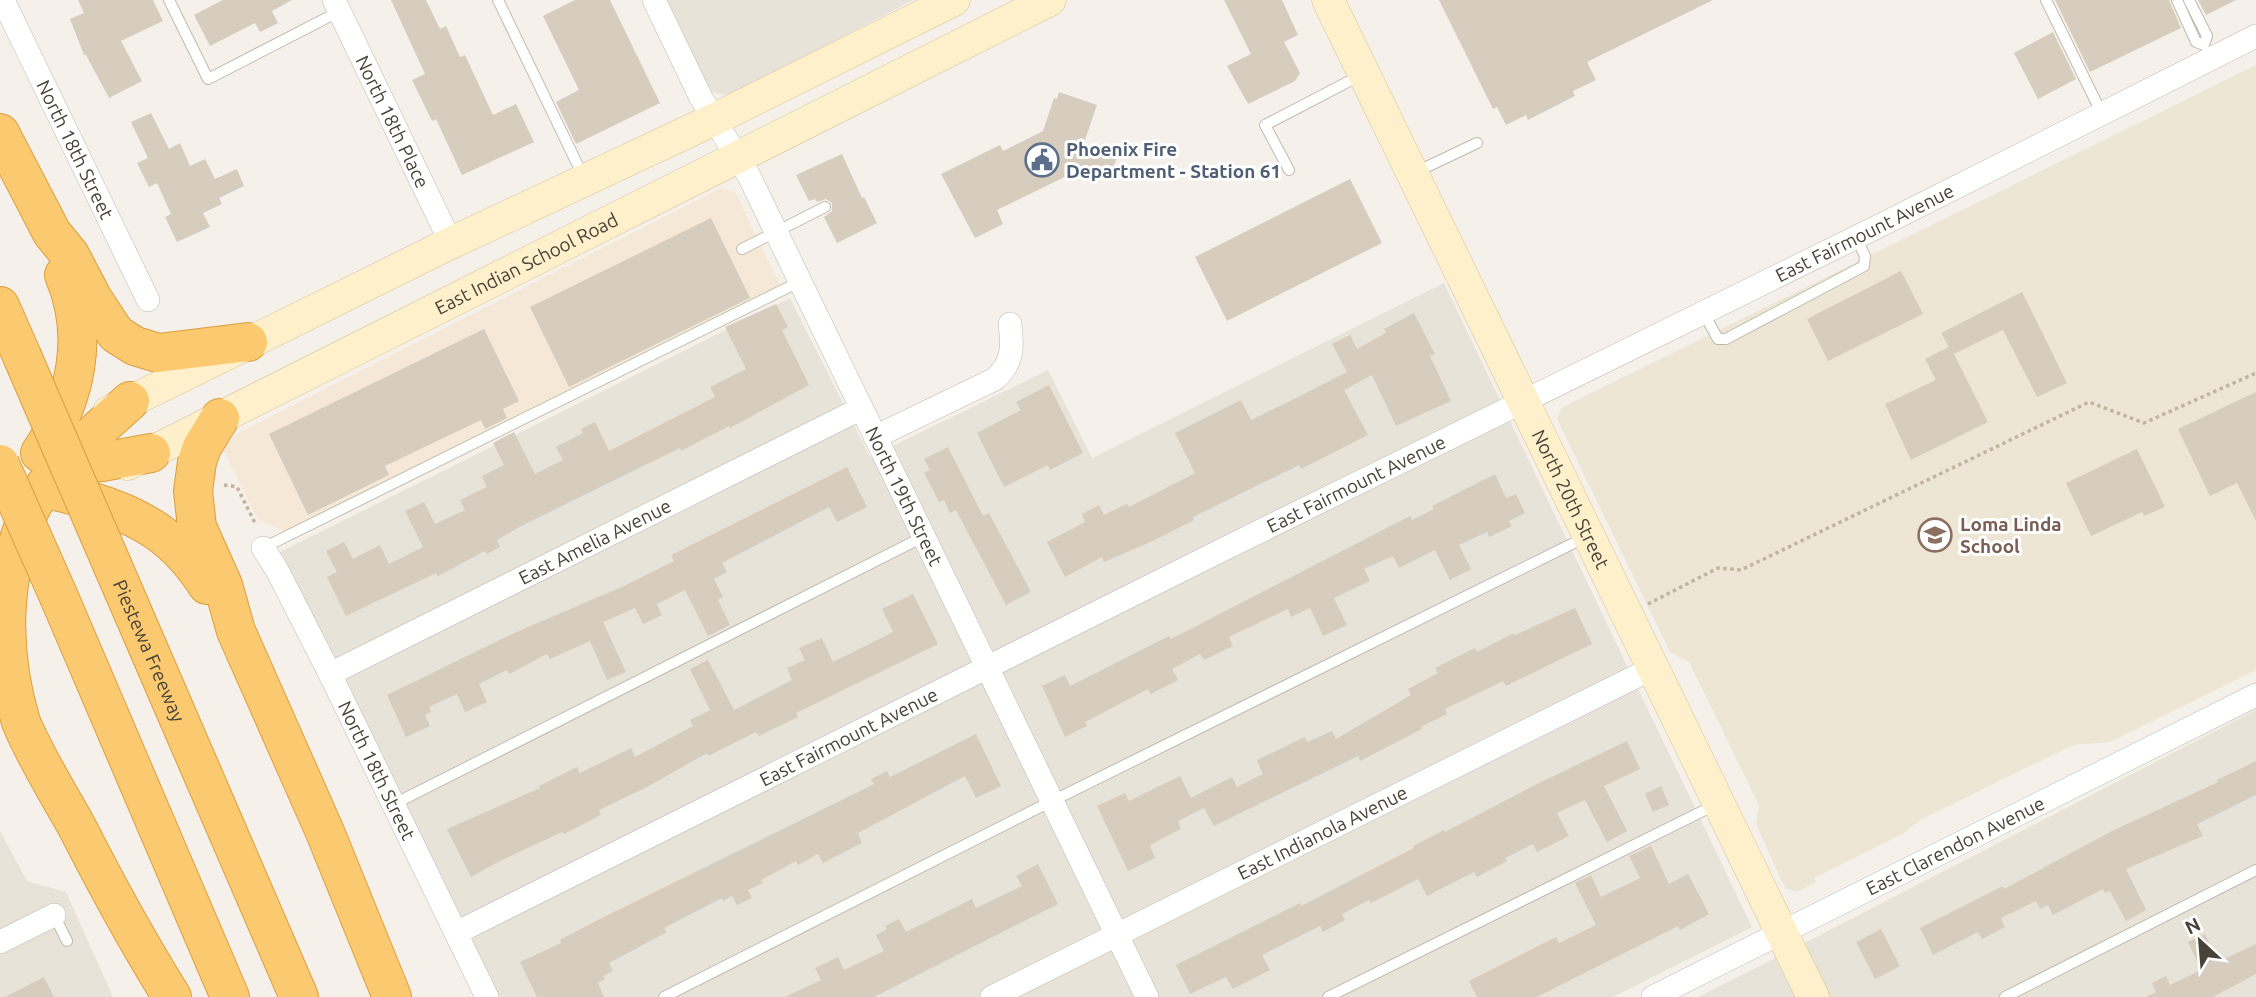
<svg xmlns="http://www.w3.org/2000/svg" width="2256" height="997" viewBox="0 0 2256 997" font-family="Ubuntu,sans-serif">
<style>
.residential{fill:#e8e3d8}
.commercial{fill:#f6e8d6}
.education{fill:#ede6d4}
.building{fill:#d6cdbf}
.lines{fill:none;stroke-linecap:round;stroke-linejoin:round}
.lane-casing{stroke:#c0b9ac;stroke-width:12}
.street-casing{stroke:#c0b9ac;stroke-width:24}
.secondary-casing{stroke:#d3c49a;stroke-width:33}
.highway-casing{stroke:#db9e3d;stroke-width:40}
.path{stroke:#c2b49e;stroke-width:3.5;stroke-dasharray:3.5 3.5;stroke-linecap:butt}
.lane{stroke:#fff;stroke-width:10}
.street{stroke:#fff;stroke-width:23}
.secondary{stroke:#fef0cb;stroke-width:32}
.highway{stroke:#fbc96f;stroke-width:38}
.highway-bridge-casing{stroke:#db9e3d;stroke-width:40;stroke-linecap:butt}
.highway-bridge{stroke:#fbc96f;stroke-width:38}
.labels{text-anchor:middle;dominant-baseline:central;stroke-width:6;stroke-linejoin:round;paint-order:stroke}
.street-label{font-size:19px;fill:#494238;stroke:#fff}
.service-label{font-size:19px;font-weight:bold;fill:#4e5e75;stroke:#fff;text-anchor:start}
.education-label{font-size:19px;font-weight:bold;fill:#785e54;stroke:#fff;text-anchor:start}
</style>
<rect width="100%" height="100%" fill="#f5f1ea"/>
<path class="residential" d="M665,0H913L737,92L723,95L712,92L705,82Z
M1444,283L1752,927L1613,997H498L280,552L790,298L870,457L1048,370L1092,458Z
M2256,710V997H1698L1764,964Z
M0,831L27,881L66,892L113,997H0Z"/>
<path class="commercial" d="M721,188L735,192L781,287L288,532L258,520L223,449L238,433Z"/>
<path class="education" d="M2256,65V670L2110,742L2073,745L1922,819L1904,833L1814,878L1816,882L1797,892L1785,888L1756,824L1759,805L1689,662L1670,652L1557,419L1561,408Z"/>
<path class="building" d="M78,0H153L163,21L121,41L142,81L109,98L86,55H84L70,19L84,13Z
M223,0H292L272,11L278,23L260,32L255,23L210,46L194,15Z
M391,0H426L440,29L446,26L460,57L465,55L493,115L516,104L534,142L462,175L436,119L432,121L412,80L425,74Z
M575,0H610L660,103L576,144L556,102L579,90L543,16Z
M1224,0H1282L1298,35L1284,42L1300,73L1295,81L1248,104L1227,66L1251,54Z
M1439,0H1713L1587,62L1596,80L1573,91L1575,96L1528,120L1526,115L1506,125L1497,107L1493,109Z
M2055,0H2169L2181,28L2090,72Z
M2198,0H2236L2206,15Z
M2053,32L2076,79L2038,99L2014,53Z
M1059,92L1097,105L1084,143L1118,154L1110,178L1081,169L997,210L1003,224L975,238L941,174L1000,145L1003,151L1043,131L1054,98L1057,99Z
M151,113L169,149L180,143L190,166L205,159L215,179L237,169L244,186L219,198L222,204L203,213L210,227L177,242L165,217L171,214L157,183L149,187L137,163L148,158L131,122Z
M842,154L862,198L864,197L877,223L837,243L824,217L832,211V203L826,199L817,202L815,199L809,201L796,175Z
M1350,179L1382,243L1227,321L1195,257Z
M711,218L750,298L569,387L530,307Z
M1901,271L1923,314L1828,361L1807,319Z
M2022,292L2067,383L2037,397L2003,330L1954,354L1988,422L1911,460L1885,404L1936,380L1925,359L1949,347L1941,333Z
M776,304L788,327L782,330L809,385L730,428L729,426L681,451L680,448L523,525L497,540L500,547L487,554L485,551L438,576L436,573L346,616L327,577L337,572L326,551L344,542L353,559L380,545L389,564L423,547L405,511L424,502L435,524L465,510L460,500L487,487L482,476L504,465L493,443L514,432L535,474L563,460L556,447L583,433L581,429L595,422L609,451L715,397L710,387L746,369L725,327Z
M1414,313L1435,354L1430,356L1451,401L1396,426L1372,375L1344,390L1368,435L1301,469L1299,465L1193,517L1194,520L1155,540L1104,562L1102,557L1065,577L1047,542L1085,522L1082,514L1099,505L1104,515L1127,504L1129,507L1195,473L1175,433L1241,400L1251,420L1296,398L1347,372L1332,344L1350,335L1357,349L1386,333L1384,329Z
M484,329L519,401L503,409L507,418L485,429L481,420L385,466L389,475L308,515L269,434Z
M1049,385L1083,453L1050,470L1048,465L1004,487L977,433L1021,410L1016,402Z
M2256,392V521L2237,483L2210,496L2178,429Z
M948,447L983,516L989,513L1031,592L1006,605L956,510L950,513L944,500L939,502L924,473L930,470L924,459Z
M2137,449L2165,507L2144,516L2142,512L2091,536L2066,483Z
M847,467L867,507L837,522L829,507L722,563L727,572L714,579L723,597L718,600L730,625L708,636L685,590L657,604L662,615L643,624L635,608L603,622L626,672L607,680L590,641L550,659L547,654L509,674L507,670L479,684L487,702L465,712L457,694L429,707L431,712L425,715L430,726L406,737L387,695L514,633L624,586L674,561L671,555Z
M1495,474L1506,498L1516,494L1525,513L1509,521L1512,526L1489,537L1487,532L1459,545L1471,569L1450,580L1435,550L1399,568L1393,556L1364,569L1370,581L1334,598L1347,625L1323,636L1310,608L1291,617L1288,609L1229,637L1233,646L1204,660L1200,654L1172,669L1178,680L1151,694L1148,689L1085,722L1087,726L1065,737L1042,686L1065,675L1070,686L1169,636L1171,639L1410,516L1412,520L1434,509L1432,506Z
M913,594L938,644L796,713L798,717L759,736L756,732L708,756L707,753L649,786L599,810L601,815L564,834L562,832L500,861L471,877L447,829L540,788L539,786L577,767L580,773L631,748L635,757L693,726L690,720L710,710L690,669L708,660L734,710L792,680L787,668L805,660L799,648L822,638L833,662L893,632L882,609Z
M1575,608L1592,644L1506,686L1503,681L1445,709L1447,714L1421,727L1422,729L1360,761L1358,756L1214,826L1204,808L1178,821L1181,829L1150,845L1155,858L1128,871L1097,806L1125,793L1129,801L1180,776L1191,798L1232,777L1237,787L1263,774L1257,760L1305,737L1307,742L1332,731L1336,739L1411,695L1408,689L1438,673L1435,668L1475,648L1477,652L1514,633L1515,635Z
M976,734L1001,786L976,798L965,776L858,833L862,843L823,863L818,854L798,865L796,861L761,880L763,883L748,890L752,898L737,905L732,896L723,901L722,898L664,928L667,932L609,963L613,971L603,976L605,979L598,983L604,997H537L520,962L561,943L560,940L600,919L874,784L871,779L887,771L890,777Z
M1627,741L1640,769L1604,786L1627,831L1607,842L1585,800L1557,813L1569,836L1537,852L1533,844L1505,858L1507,861L1477,877L1474,872L1427,896L1418,879L1371,903L1369,900L1342,914L1345,920L1323,932L1320,926L1262,955L1270,970L1233,989L1226,977L1190,994L1176,965L1300,903L1301,906L1414,848L1413,846L1444,830L1445,832L1541,782Z
M2256,761V795L2197,824L2203,836L2126,869L2146,910L2126,921L2110,891L2105,893L2103,889L2053,915L2048,905L2040,909L2036,901L2001,918L2005,927L1982,939L1978,932L1933,955L1920,928L2003,886L2004,889L2112,831L2218,782L2217,780Z
M1661,786L1669,805L1653,812L1645,794Z
M1651,846L1669,884L1688,874L1709,914L1680,930L1678,926L1537,997H1477L1469,981L1556,937L1559,943L1596,925L1575,883L1591,875L1601,897L1640,878L1629,856Z
M1038,864L1058,904L874,997H785L821,980L815,968L838,957L844,970L884,951L876,935L887,929L885,926L899,919L906,932L972,899L976,908L1022,886L1016,876Z
M1881,929L1900,966L1875,979L1856,942Z
M2205,934L2218,962L2256,944V974L2213,997H2145L2156,992L2152,983L2166,976L2170,985L2201,970L2188,942Z
M44,977L54,997H5Z"/>
<g class="lines">
<defs>
<path id="lane" d="M169,0L208,79L340,11
M498,0L584,178
M2046,0L2102,114
M2177,0L2196,42L2204,45L2207,36L2189,0
M1289,170L1265,125L1361,75
M1416,172L1477,143
M742,249L825,207
M1703,312L1718,339H1726L1864,266L1865,256L1856,237
M263,548L801,281
M394,804L923,537
M54,915L67,941
M664,997L1038,808L1586,537
M1328,997L1717,804
M2005,997L2256,870"/>
<g id="street">
<path id="s1" d="M3,0L148,300"/>
<path id="s2" d="M334,0L451,243"/>
<path id="s3" d="M654,0L701,98L749,176L1147,997"/>
<path d="M875,437L995,379C1013,362 1013,348 1010,324"/>
<path id="s4" d="M263,548L277,570L330,674L487,997"/>
<path id="s5" d="M330,674L860,409"/>
<path id="s6" d="M456,933L1226,548L1881,225L2256,36"/>
<path d="M0,942L54,915"/>
<path id="s7" d="M992,997L1653,668"/>
<path id="s8" d="M1653,997L2256,695"/>
</g>
<g id="secondary">
<path id="s9" d="M1328,0L1813,997"/>
<path d="M109,412L451,243L715,119L954,0"/>
<path id="s10" d="M128,464L1050,0"/>
</g>
<g id="highway">
<path d="M0,133L52,233L70,255L93,299L116,334L135,346L158,353L248,342"/>
<path d="M0,306L22,356"/>
<path d="M130,401C95,433 51,467 30,510C0,578 0,652 21,722C35,756 58,793 76,825C106,884 137,941 172,997"/>
<path d="M220,418L202,447L197,462L193,491L197,527L223,585L236,631L325,832L392,997"/>
<path d="M40,453C76,400 90,336 64,275"/>
<path d="M54,466L102,462L151,453"/>
<path d="M59,492C69,493 80,498 90,501C143,517 177,538 207,585"/>
<path id="s11" d="M114,569L299,997"/>
<path d="M59,597L230,997"/>
</g>
</defs>
<use href="#lane" class="lane-casing"/>
<use href="#street" class="street-casing"/>
<use href="#secondary" class="secondary-casing"/>
<use href="#highway" class="highway-casing"/>
<path class="path" d="M224,485L237,487L255,523
M1648,604L1718,568L1741,570L2089,402L2144,423L2256,373"/>
<use href="#lane" class="lane"/>
<use href="#street" class="street"/>
<use href="#secondary" class="secondary"/>
<use href="#highway" class="highway"/>
<defs>
<path id="highway-bridge" d="M22,356L114,569
M0,464L59,597"/>
</defs>
<use href="#highway-bridge" class="highway-bridge-casing"/>
<use href="#highway-bridge" class="highway-bridge"/>
</g>
<defs>
<symbol id="civic-ring" viewBox="-11 -11 22 22"><circle r="9.5" fill="#fff" stroke="#5c6f8a" stroke-width="1.5"/><path d="M-.6-6.5H3V-4.5H.6V-3L4-1V1h2V6H-6V1h2V-1L-.6-3ZM-1.2 2.5V6h2.4V2.5Z" fill="#5c6f8a"/></symbol>
<symbol id="school-ring" viewBox="-11 -11 22 22"><circle r="9.5" fill="#fff" stroke="#8d6e63" stroke-width="1.5"/><path d="M0-5L7-2L0 1L-7-2ZM-4 1L0 2.5L4 1V4Q0 6-4 4Z" fill="#8d6e63"/></symbol>
</defs>
<g fill-rule="evenodd">
<use href="#civic-ring" x="1023" y="141" width="38" height="38"/>
<use href="#school-ring" x="1916" y="516" width="38" height="38"/>
</g>
<g class="labels">
<g class="street-label">
<text stroke="none"><textPath href="#s2" startOffset="135">North 18th Place</textPath></text>
<text stroke="none"><textPath href="#s1" startOffset="166">North 18th Street</textPath></text>
<text stroke="none"><textPath href="#s6" startOffset="1573">East Fairmount Avenue</textPath></text>
<text stroke="none"><textPath href="#s10" startOffset="446">East Indian School Road</textPath></text>
<text stroke="none"><textPath href="#s6" startOffset="1006">East Fairmount Avenue</textPath></text>
<text stroke="none"><textPath href="#s3" startOffset="556">North 19th Street</textPath></text>
<text stroke="none"><textPath href="#s9" startOffset="555">North 20th Street</textPath></text>
<text stroke="none"><textPath href="#s5" startOffset="296">East Amelia Avenue</textPath></text>
<text stroke="none"><textPath href="#s11" startOffset="89">Piestewa Freeway</textPath></text>
<text stroke="none"><textPath href="#s6" startOffset="439">East Fairmount Avenue</textPath></text>
<text stroke="none"><textPath href="#s4" startOffset="250">North 18th Street</textPath></text>
<text stroke="none"><textPath href="#s7" startOffset="369">East Indianola Avenue</textPath></text>
<text stroke="none"><textPath href="#s8" startOffset="338">East Clarendon Avenue</textPath></text>
</g>
<g class="service-label">
<text x="1066" y="149">Phoenix Fire<tspan x="1066" dy="22">Department - Station 61</tspan></text>
</g>
<g class="education-label">
<text x="1960" y="524">Loma Linda<tspan x="1960" dy="22">School</tspan></text>
</g>
</g>
<g transform="translate(2200 941) rotate(334)" stroke="#ffffff" stroke-width="5" paint-order="stroke">
<path d="M0-5L12 26L0 18L-12 26Z" fill="#494238"/>
<text y="-10" font-size="19" font-weight="bold" text-anchor="middle" fill="#494238">N</text>
</g>
</svg>
